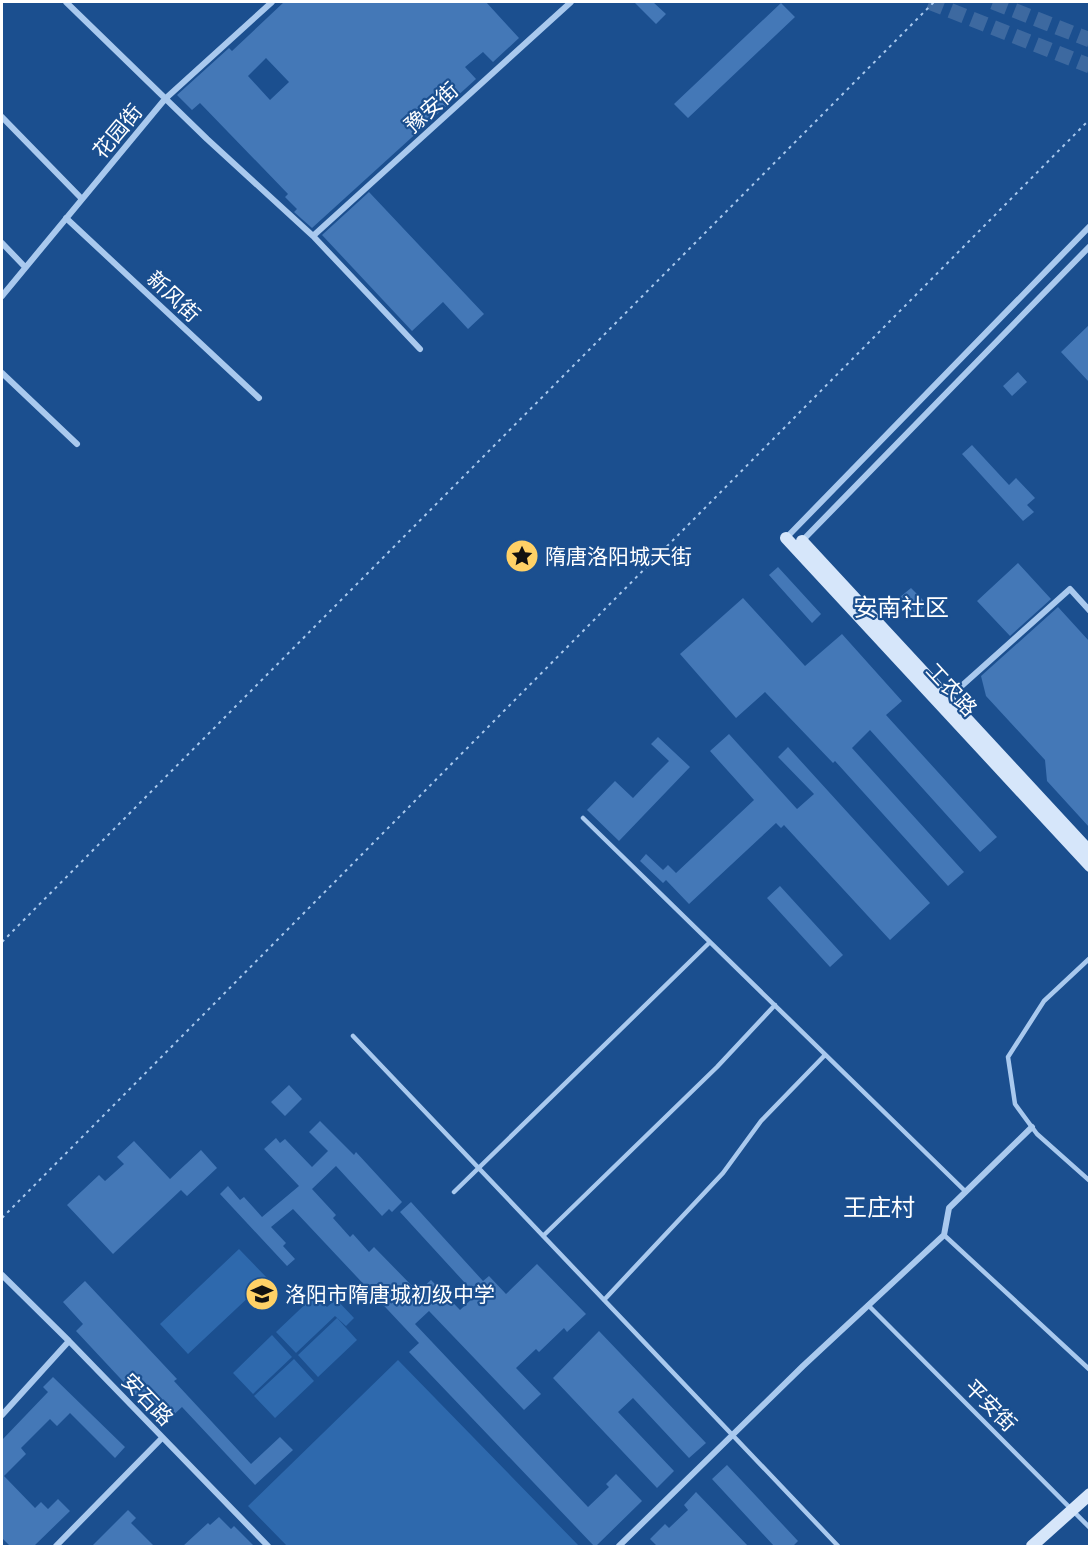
<svg xmlns="http://www.w3.org/2000/svg" width="1091" height="1548" viewBox="0 0 1091 1548" font-family="Quicksand,'Noto Sans SC',sans-serif">
<style>
.green{fill:#2e69ad}
.building{fill:#4478b7;fill-rule:evenodd}
.lines{fill:none;stroke-linecap:round;stroke-linejoin:round}
.primary-tunnel{stroke:#3d69a0;stroke-width:15;stroke-dasharray:15 8;stroke-linecap:butt}
.path{stroke:#a9c9ee;stroke-width:2;stroke-dasharray:3 4.5;stroke-linecap:butt}
.lane{stroke:#a9c9ee;stroke-width:4.5}
.street{stroke:#a9c9ee;stroke-width:6}
.secondary{stroke:#d6e6fa;stroke-width:12}
.labels{text-anchor:middle;dominant-baseline:central;stroke-width:4.5;stroke-linejoin:round;paint-order:stroke}
.street-label{font-size:21px;fill:#fff;stroke:#1b4f8f}
.poi-label{font-size:21px;fill:#fff;stroke:#1b4f8f;text-anchor:start}
.quarter-label{font-size:24px;fill:#fff;stroke:#1b4f8f}
</style>
<rect width="100%" height="100%" fill="#1b4f8f"/>
<path class="green" d="M239,1249L268,1279L188,1354L160,1324Z
M315,1295L327,1307L336,1299L354,1318L346,1326L335,1316L296,1353L276,1332Z
M337,1318L357,1340L318,1377L298,1355Z
M272,1335L292,1357L253,1394L233,1373Z
M294,1359L314,1381L275,1418L254,1396Z
M398,1360L579,1546H287L248,1506Z"/>
<path class="building" d="M284,2H486L519,38L493,62L483,52L465,67L476,79L312,228L294,212L297,209L285,197L288,194L200,103L192,110L177,95L229,48L232,51ZM266,58L289,82L270,100L248,76Z
M634,2H653L666,14L656,24Z
M781,3L795,17L688,118L674,104Z
M369,192L484,314L468,329L443,302L412,331L322,235Z
M1089,325V382L1061,352Z
M1018,372L1027,382L1012,396L1003,386Z
M972,445L1009,485L1016,478L1035,498L1027,505L1034,512L1023,521L962,454Z
M1018,563L1051,599L1010,636L977,601Z
M778,567L821,614L812,623L769,575Z
M911,588L927,604L916,614L900,597Z
M743,598L805,666L842,634L902,701L886,715L997,837L980,852L870,730L852,748L964,872L948,886L835,761L833,763L765,692L736,718L680,654Z
M1058,607L1089,641V827L1047,781L1045,760L986,696L981,676Z
M729,734L797,809L814,794L778,757L788,747L930,903L890,940L784,825L781,828L776,823L689,904L666,880L663,883L640,861L646,854L663,870L668,865L676,873L754,800L710,751Z
M658,737L690,767L619,841L587,810L615,781L633,798L655,775L669,761L651,744Z
M780,886L843,955L830,967L767,898Z
M289,1085L302,1099L285,1116L271,1102Z
M320,1121L354,1155L356,1152L402,1202L392,1212L389,1209L382,1216L336,1166L312,1189L336,1215L333,1218L350,1237L353,1234L369,1252L374,1247L418,1292L431,1280L460,1310L476,1295L400,1212L411,1202L483,1281L489,1276L506,1294L537,1264L586,1314L567,1332L564,1328L539,1352L536,1349L516,1368L541,1394L524,1410L429,1311L415,1324L588,1507L609,1487L606,1484L616,1474L642,1501L596,1546H594L409,1352L419,1343L293,1209L271,1227L286,1243L283,1246L295,1259L287,1266L220,1194L228,1186L240,1200L244,1197L262,1217L299,1186L264,1149L276,1138L280,1143L285,1139L312,1167L328,1151L309,1132Z
M134,1141L170,1179L201,1150L217,1168L187,1196L181,1190L113,1254L67,1205L99,1175L105,1181L124,1164L117,1157Z
M85,1281L177,1379L174,1381L251,1464L280,1437L293,1450L255,1485L182,1407L168,1420L152,1403L147,1407L76,1331L83,1324L63,1302Z
M599,1331L706,1443L689,1458L633,1398L618,1412L674,1471L657,1488L553,1378Z
M53,1377L125,1447L115,1458L70,1413L57,1426L50,1419L21,1448L26,1454L4,1476L35,1508L41,1502L48,1509L58,1499L70,1511L34,1546H10L2,1538V1440L48,1392L43,1387Z
M727,1465L798,1541L793,1546H774L712,1479Z
M696,1492L748,1546H657L650,1539L665,1524L669,1528L688,1510L684,1505Z
M128,1510L136,1518L131,1523L154,1546H92Z
M219,1517L231,1529L234,1526L254,1546H183L208,1523L210,1525Z"/>
<g class="lines">
<path class="primary-tunnel" d="M929,2L1090,66
M993,2L1090,40"/>
<path class="path" d="M2,942L934,2
M2,1218L1090,119"/>
<path class="lane" d="M583,818L966,1192
M1090,958L1044,1001L1008,1057L1015,1104L1037,1134L1090,1181
M353,1036L838,1546
M454,1192L710,942
M944,1235L1090,1370
M543,1236L717,1067L775,1005
M604,1300L723,1173L761,1121L825,1055
M868,1305L1090,1528"/>
<path class="street" d="M66,2L207,139L313,236L420,349
M2,117L82,199
M66,218L259,398
M313,236L571,2
M2,243L25,267
M2,296L165,99L272,2
M2,373L77,444
M786,538L1090,226
M801,542L1090,246
M947,699L1070,589L1090,611
M2,1275L69,1341L268,1546
M2,1415L69,1341
M56,1546L162,1438
M619,1546L803,1366L944,1235L949,1208L1032,1127"/>
<path class="secondary" d="M786,538L1090,866
M802,541L1090,852
M1032,1546L1090,1494"/>
</g>
<defs>
<symbol id="sight-disc" viewBox="-11 -11 22 22"><circle r="9.5" fill="#ffd166" stroke="#1b4f8f"/><path d="M0-6L1.8-2.2L6-1.7L2.9 1.2L3.7 5.4L0 3.3L-3.7 5.4L-2.9 1.2L-6-1.7L-1.8-2.2Z" fill="#111"/></symbol>
<symbol id="school-disc" viewBox="-11 -11 22 22"><circle r="9.5" fill="#ffd166" stroke="#1b4f8f"/><path d="M0-5L7-2L0 1L-7-2ZM-4 1L0 2.5L4 1V4Q0 6-4 4Z" fill="#111"/></symbol>
</defs>
<g fill-rule="evenodd">
<use href="#sight-disc" x="503" y="537" width="38" height="38"/>
<use href="#school-disc" x="243" y="1275" width="38" height="38"/>
</g>
<g class="labels">
<g class="street-label">
<text transform="translate(431 107) rotate(-42)">豫安街</text>
<text transform="translate(117 131) rotate(-50)">花园街</text>
<text transform="translate(174 296) rotate(43)">新风街</text>
<text transform="translate(952 689) rotate(47)">工农路</text>
<text transform="translate(148 1399) rotate(46)">安石路</text>
<text transform="translate(991 1405) rotate(45)">平安街</text>
</g>
<g class="poi-label">
<text x="545" y="556">隋唐洛阳城天街</text>
<text x="285" y="1294">洛阳市隋唐城初级中学</text>
</g>
<g class="quarter-label">
<text x="901" y="607">安南社区</text>
<text x="879" y="1207">王庄村</text>
</g>
</g>
<rect width="1091" height="1548" fill="none" stroke="#ffffff" stroke-width="6"/>
</svg>
